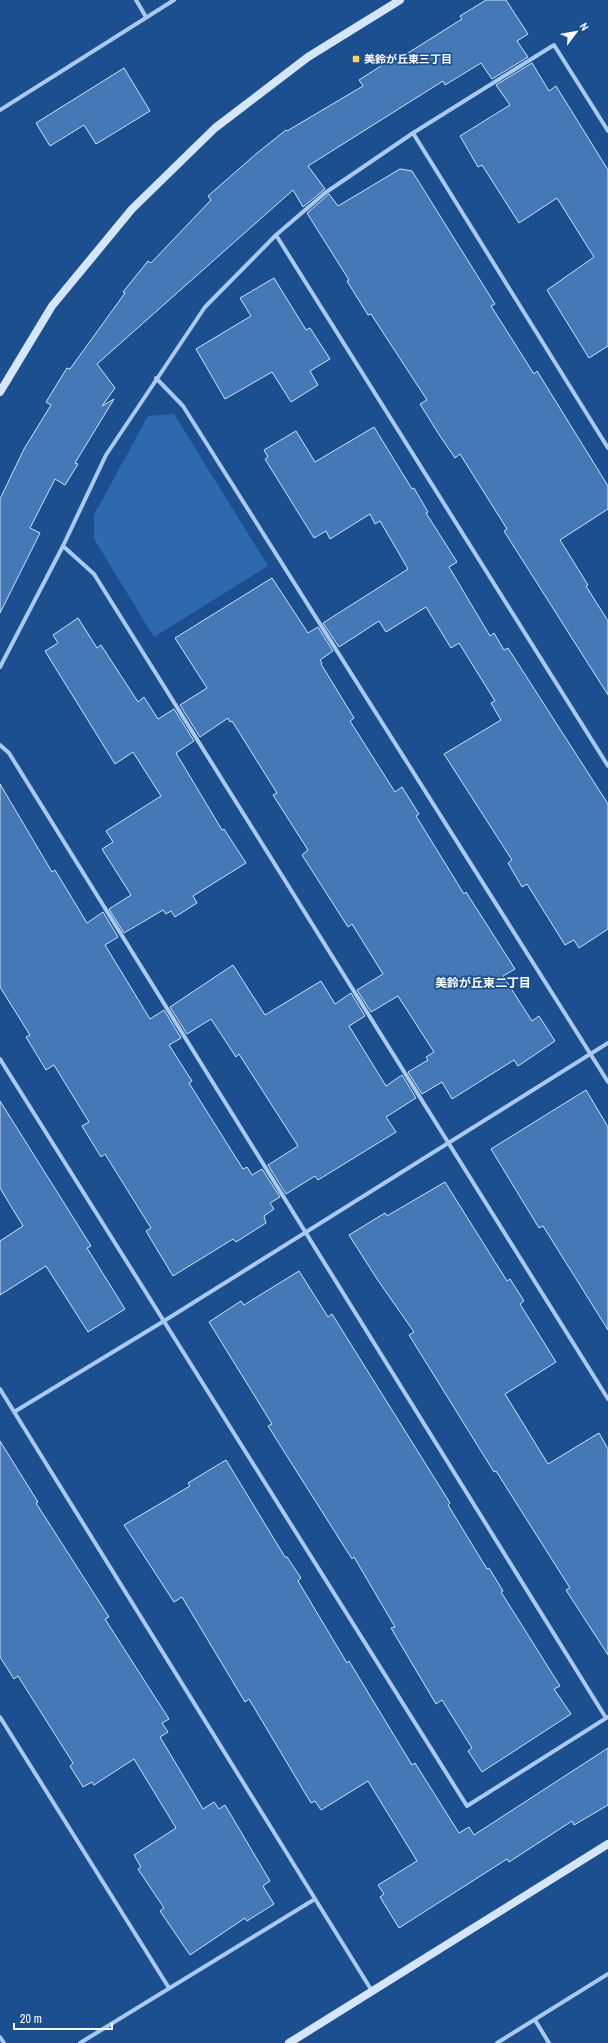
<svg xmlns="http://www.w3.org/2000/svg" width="608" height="2043" viewBox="0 0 608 2043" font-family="'Archivo Narrow','Noto Sans JP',sans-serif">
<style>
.green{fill:#2e69ad}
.building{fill:#4478b7;stroke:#cfe3fa}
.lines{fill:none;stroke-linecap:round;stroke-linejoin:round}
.street{stroke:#a9c9ee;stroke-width:4}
.secondary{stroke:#d6e6fa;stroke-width:8}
.poi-dot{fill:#ffd166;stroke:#1b4f8f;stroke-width:1.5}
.labels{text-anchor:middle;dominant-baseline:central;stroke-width:3.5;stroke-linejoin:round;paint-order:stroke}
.poi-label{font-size:11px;font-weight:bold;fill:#fff;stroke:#1b4f8f;text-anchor:start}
.neighbourhood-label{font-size:12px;font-weight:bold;fill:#fff;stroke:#1b4f8f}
</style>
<rect width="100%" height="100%" fill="#1b4f8f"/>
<path class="green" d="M174,414L268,566L154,637L94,539V515L148,416Z"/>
<path class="building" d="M486,0H506L528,34L517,41L528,57L492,79L481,63L445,85L443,81L308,166L325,189L303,207L293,190L97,364L115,388L102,406L114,399L75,463L78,464L65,485L55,479L30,528L40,533L0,613V499L24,449L51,405L46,402L67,368L70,369L125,293L123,292L148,261L151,263L211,200L208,196L256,154L286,130L287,131L363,86L359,80L398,55L400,58L462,19L460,16Z
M532,63L549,91L556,86L608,170V346L589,358L547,290L594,257L557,198L519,223L482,165L478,167L460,136L510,105L496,85Z
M124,68L150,111L96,144L84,125L50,146L36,123Z
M400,169L412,171L495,304L491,306L534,374L537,371L608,486V509L560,540L588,585L586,586L608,621V695L504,531L507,529L460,454L455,458L440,436L420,404L427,400L371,314L368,315L347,281L349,280L307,213L329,194L338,206Z
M274,278L306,330L310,328L330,359L310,371L318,385L291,402L272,372L225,399L196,349L251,316L240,298Z
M374,427L412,489L414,488L428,512L426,513L457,562L449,567L490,636L494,633L504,650L508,648L608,804V929L579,948L574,940L565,945L527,884L522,887L508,863L512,860L444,754L501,720L491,703L495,701L459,643L451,648L426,607L386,632L379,621L339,647L323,623L408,569L380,521L375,524L370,514L330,539L326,531L314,538L265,459L268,457L264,450L296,431L315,462Z
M272,578L308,633L318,627L333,651L320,660L322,663L321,664L354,718L350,721L395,792L402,787L419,814L416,816L464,894L466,892L515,969L503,976L532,1021L539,1016L555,1041L518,1066L514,1060L452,1099L442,1082L422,1094L408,1072L428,1060L426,1057L434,1052L398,996L371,1012L357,990L383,974L352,924L348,927L302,855L308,850L273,795L277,793L232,721L230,722L228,718L200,737L180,705L207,688L175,638Z
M78,618L97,648L101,645L138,702L144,697L158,719L174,709L194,741L176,753L222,830L224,829L246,863L193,896L197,903L175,917L171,911L166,914L163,910L124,933L109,909L131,895L102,849L113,842L106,831L161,796L133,752L115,764L45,651L58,643L53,635Z
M0,784L52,872L55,870L87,923L103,912L118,937L105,945L150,1019L164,1010L181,1038L169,1045L192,1081L189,1083L243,1169L247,1167L252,1175L262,1169L280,1197L270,1203L274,1209L264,1216L266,1223L236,1242L233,1239L173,1276L146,1231L151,1228L105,1154L101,1157L82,1126L89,1122L54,1065L46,1070L26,1037L30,1035L0,987Z
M233,965L265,1015L321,981L335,1004L351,993L365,1016L349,1026L386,1086L402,1075L416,1098L386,1117L396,1132L318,1180L315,1176L286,1194L268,1165L298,1146L239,1054L236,1057L211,1019L187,1034L170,1007Z
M586,1090L608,1127V1330L543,1226L539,1228L491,1149Z
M0,1101L91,1246L87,1248L125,1309L88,1332L46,1266L0,1295V1241L23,1226L0,1188Z
M445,1182L507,1281L510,1279L524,1301L520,1304L556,1362L505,1394L548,1464L599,1433L608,1449V1655L566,1590L570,1588L496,1471L494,1472L409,1335L414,1332L377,1279L349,1235L385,1213L387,1216Z
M299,1271L328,1317L332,1314L450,1503L448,1505L487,1569L489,1568L503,1591L501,1592L560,1686L554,1689L571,1714L482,1772L468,1751L472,1748L442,1700L436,1704L391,1628L395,1627L354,1557L352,1559L268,1426L272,1424L209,1322L241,1301L244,1305Z
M0,1441L38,1502L36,1503L109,1617L105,1619L169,1719L162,1723L168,1732L160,1737L203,1809L214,1802L219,1809L225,1805L270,1881L263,1886L274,1904L247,1921L245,1918L190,1955L160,1911L164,1908L138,1869L141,1867L134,1855L176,1828L134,1759L94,1785L92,1782L83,1787L70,1766L73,1763L18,1676L14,1679L0,1657Z
M226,1460L285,1557H287L301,1578L298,1581L347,1663L349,1661L412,1765L415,1763L459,1833L469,1827L474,1835L608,1748V1805L574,1825L572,1821L509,1862L507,1859L399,1928L380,1897L384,1894L378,1885L417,1861L368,1781L321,1810L315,1801L311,1803L249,1699L245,1702L182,1597L174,1602L124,1525L190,1486L188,1483Z"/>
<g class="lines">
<path class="street" d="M136,0L146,17
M0,110L174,0
M413,133L608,448
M276,235L608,766
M156,378L183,406L608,1082
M63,546L94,574L608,1399
M0,667L63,546L106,455L205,307L276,235L325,193L413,133L554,45L608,131
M0,745L9,753L606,1718
M0,1059L467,1806L608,1717
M0,1389L372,1991
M14,1412L164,1321L608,1043
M0,1717L169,1988
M535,2020L549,2043
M0,2037L4,2043
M80,2043L315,1899
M497,2043L608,1974"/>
<path class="secondary" d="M0,392L52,306L132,209L215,128L308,57L400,0
M289,2043L608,1844"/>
</g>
<rect class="poi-dot" x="352" y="55" width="8" height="8" rx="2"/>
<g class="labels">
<g class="poi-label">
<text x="364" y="59">美鈴が丘東三丁目</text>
</g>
<g class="neighbourhood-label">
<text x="483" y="983">美鈴が丘東二丁目</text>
</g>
</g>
<g transform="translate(576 32) rotate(58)" stroke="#1b4f8f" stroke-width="3" paint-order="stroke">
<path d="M0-3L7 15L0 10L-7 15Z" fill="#ffffff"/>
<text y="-6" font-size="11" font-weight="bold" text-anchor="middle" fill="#ffffff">N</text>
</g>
<path d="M14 2023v6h98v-6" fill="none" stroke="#ffffff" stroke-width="2"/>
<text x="20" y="2023" font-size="12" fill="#ffffff" stroke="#1b4f8f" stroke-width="3" paint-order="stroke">20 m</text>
</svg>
